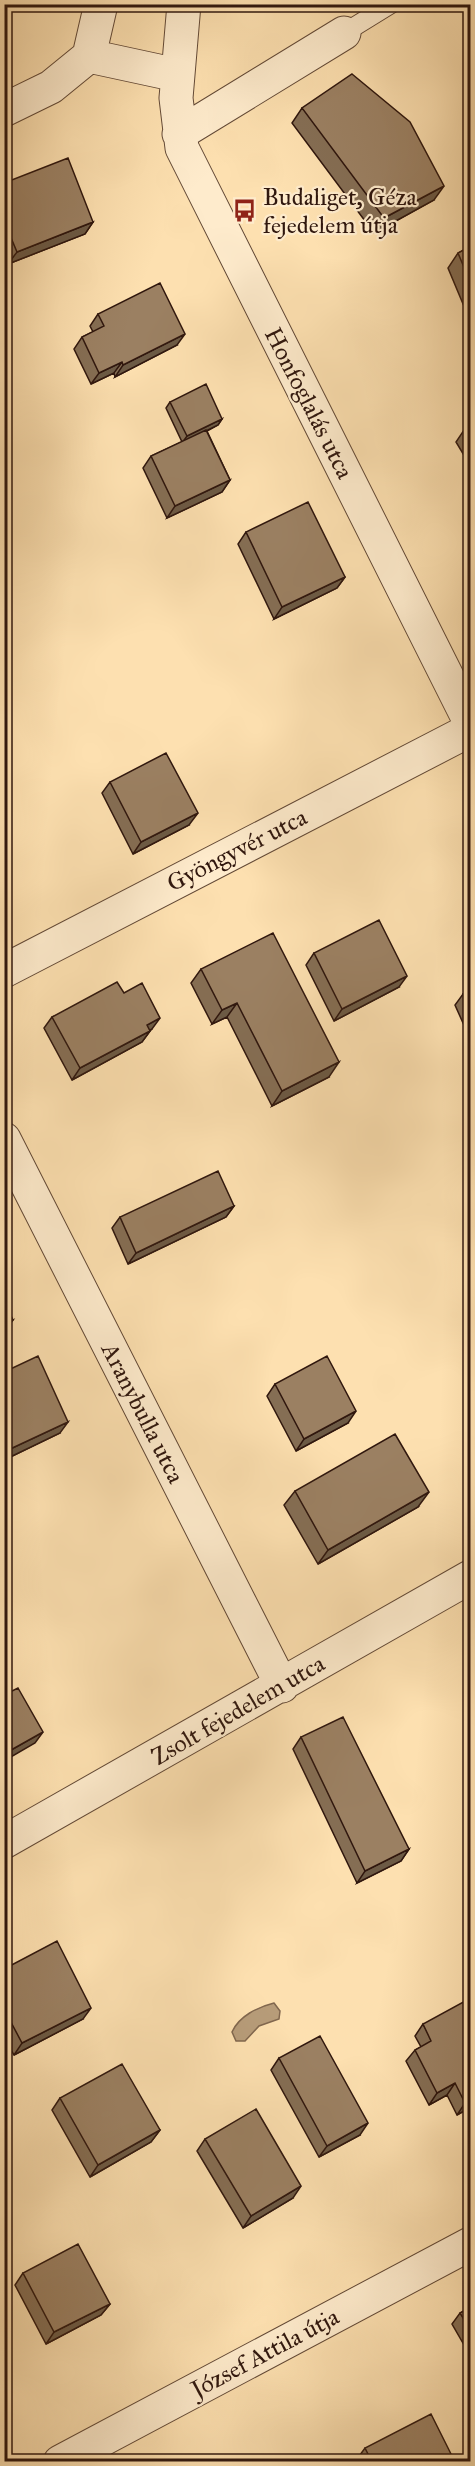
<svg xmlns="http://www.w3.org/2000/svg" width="475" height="2466" viewBox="0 0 475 2466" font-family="'IM FELL Great Primer',serif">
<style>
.water{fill:#b79c79;stroke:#81674e;stroke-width:1.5}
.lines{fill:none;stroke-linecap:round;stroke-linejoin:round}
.lane-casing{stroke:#634936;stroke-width:20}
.street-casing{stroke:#634936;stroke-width:35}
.lane{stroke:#feebcc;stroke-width:18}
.street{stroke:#feebcc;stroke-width:33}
.wall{fill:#856e54;stroke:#30170e;stroke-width:1.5}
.shaded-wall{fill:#6c5a45;stroke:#30170e;stroke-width:1.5}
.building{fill:#9b8062;stroke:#30170e;stroke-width:1.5}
.labels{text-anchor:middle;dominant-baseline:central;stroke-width:4.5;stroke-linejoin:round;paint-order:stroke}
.poi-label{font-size:24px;fill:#30170e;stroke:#feebcc;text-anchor:start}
.street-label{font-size:24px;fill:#30170e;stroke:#feebcc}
</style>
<rect width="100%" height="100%" fill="#fde0b0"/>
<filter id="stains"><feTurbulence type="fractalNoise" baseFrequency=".00333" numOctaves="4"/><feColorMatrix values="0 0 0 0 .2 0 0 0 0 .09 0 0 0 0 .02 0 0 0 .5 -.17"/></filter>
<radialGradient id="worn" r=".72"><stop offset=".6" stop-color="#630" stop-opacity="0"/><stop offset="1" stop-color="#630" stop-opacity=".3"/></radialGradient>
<path class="water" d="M274,2003L280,2011L279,2019L259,2026L245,2041H236L232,2032C239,2016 258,2007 274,2003Z"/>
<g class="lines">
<defs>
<path id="lane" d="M344,33L391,4"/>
<path id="street" d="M184,4L176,98L182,148L470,722
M89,56L177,75
M89,56L101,4
M4,110L51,87L89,56
M179,134L344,33
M4,971L470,730
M4,1139L282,1686
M4,1842L470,1577
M60,2462L470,2244"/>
</defs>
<use href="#lane" class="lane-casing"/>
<use href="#street" class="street-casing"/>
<use href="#lane" class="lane"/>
<use href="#street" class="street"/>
</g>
<path class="wall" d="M302,108L434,200L374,233L292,123Z
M4,183L93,222L85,234L8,264L4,254Z
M471,246V323L448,268L458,253Z
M98,314L177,345L115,377L114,373L91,384L74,349L82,337L93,332L90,326Z
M170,402L222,419L218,425L207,431L230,480L222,492L167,518L143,468L151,456L182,442L166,408Z
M471,427V467L456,442L464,430Z
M246,532L345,577L337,588L274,619L238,544Z
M471,576V590L466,583Z
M110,782L189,825L133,854L102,793Z
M314,953L399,987L334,1021L306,965Z
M201,969L329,1077L272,1106L227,1017L212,1024L191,983Z
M471,991V1041L455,1005L463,994Z
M124,993L152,1029L150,1031L142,1042L72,1080L44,1028L52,1017Z
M234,1206L226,1217L128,1264L112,1228L120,1217Z
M4,1372L60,1433L4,1460Z
M275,1384L348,1423L296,1451L267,1396Z
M295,1491L418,1507L318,1564L284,1505Z
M301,1737L409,1849L401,1861L357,1883L293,1749Z
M4,1969L83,2019L14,2055L4,2037Z
M423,2024L471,2107L457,2115L447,2095L429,2105L406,2061L415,2050L421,2047L415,2036Z
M279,2058L360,2135L319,2157L271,2070Z
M60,2098L160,2130L151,2142L90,2177L52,2110Z
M205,2139L293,2198L243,2228L197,2151Z
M23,2273L110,2304L101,2315L46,2344L15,2285Z
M471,2307V2357L452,2324L460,2313Z
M365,2448L455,2462H358L357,2459Z"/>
<path class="shaded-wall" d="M288,4H299L286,8Z
M444,186L434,200L374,233L384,218Z
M93,222L85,234L8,264L17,252Z
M185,334L177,345L115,377L123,365Z
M122,362L114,373L91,384L99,373Z
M222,419L218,425L182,443L187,436Z
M230,480L222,492L167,518L175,506Z
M345,577L337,588L274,619L282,607Z
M198,813L189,825L133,854L141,842Z
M407,976L399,987L334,1021L342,1009Z
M237,1003L227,1017L212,1024L222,1010Z
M160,1018L152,1029L139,1037L147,1025Z
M150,1031L142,1042L72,1080L80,1068Z
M339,1062L329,1077L272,1106L282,1091Z
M234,1206L226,1217L128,1264L136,1253Z
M13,1320L5,1331L4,1332V1324Z
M356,1411L348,1423L296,1451L304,1439Z
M68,1422L60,1433L4,1460V1455L8,1450Z
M429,1492L418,1507L318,1564L328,1550Z
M43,1732L35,1743L4,1761V1754Z
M409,1849L401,1861L357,1883L365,1871Z
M91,2008L83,2019L14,2055L22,2043Z
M455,2083L447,2095L429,2105L437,2093Z
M471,2100V2107L457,2115L465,2103Z
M368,2123L360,2135L319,2157L327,2146Z
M160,2130L151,2142L90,2177L98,2165Z
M301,2186L293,2198L243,2228L251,2216Z
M110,2304L101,2315L46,2344L54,2332Z"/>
<path class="building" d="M352,74L410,122L444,186L384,218L302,108Z
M68,158L93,222L17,252L4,221V183Z
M471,246V284L458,253Z
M160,283L185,334L123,365L122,362L99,373L82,337L104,326L98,314Z
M206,384L222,419L187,436L170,402Z
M471,427V441L464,430Z
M206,430L230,480L175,506L151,456Z
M308,502L345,577L282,607L246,532Z
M166,753L198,813L141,842L110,782Z
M379,920L407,976L342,1009L314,953Z
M273,933L339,1062L282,1091L237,1003L222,1010L201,969Z
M117,982L124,993L142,983L160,1018L147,1025L150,1031L80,1068L52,1017Z
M471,991V1010L463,994Z
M218,1171L234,1206L136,1253L120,1217Z
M4,1301L13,1320L4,1324Z
M38,1356L68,1422L8,1450L4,1443V1372Z
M327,1356L356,1411L304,1439L275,1384Z
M395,1434L429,1492L328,1550L295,1491Z
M18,1688L43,1732L4,1754V1695Z
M343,1717L409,1849L365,1871L301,1737Z
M57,1941L91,2008L22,2043L4,2009V1969Z
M467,2000L471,2008V2100L465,2103L455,2083L437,2093L415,2050L431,2041L423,2024Z
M320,2036L368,2123L327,2146L279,2058Z
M122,2064L160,2130L98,2165L60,2098Z
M256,2109L301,2186L251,2216L205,2139Z
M78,2244L110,2304L54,2332L23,2273Z
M471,2307V2331L460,2313Z
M431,2414L455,2462H372L365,2448Z"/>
<defs>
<symbol id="bus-bare" viewBox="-9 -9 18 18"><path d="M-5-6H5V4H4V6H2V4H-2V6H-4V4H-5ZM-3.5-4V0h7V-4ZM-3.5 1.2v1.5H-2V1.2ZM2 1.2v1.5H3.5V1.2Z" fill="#8f2418" stroke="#feebcc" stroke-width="2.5" paint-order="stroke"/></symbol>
</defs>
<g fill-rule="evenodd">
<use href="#bus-bare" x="228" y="194" width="33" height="33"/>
</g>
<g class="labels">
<g class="poi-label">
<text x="263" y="197">Budaliget, Géza<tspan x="263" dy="28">fejedelem útja</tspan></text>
</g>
<g class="street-label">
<text transform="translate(309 403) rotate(63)">Honfoglalás utca</text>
<text transform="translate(237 850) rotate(-27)">Gyöngyvér utca</text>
<text transform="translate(143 1413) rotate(63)">Aranybulla utca</text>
<text transform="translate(238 1710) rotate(-30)">Zsolt fejedelem utca</text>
<text transform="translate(265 2353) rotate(-28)">József Attila útja</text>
</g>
</g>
<rect width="475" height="2466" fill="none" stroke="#fde0b0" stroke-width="24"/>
<rect x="6" y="6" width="463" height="2454" fill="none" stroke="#30170e" stroke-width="3"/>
<rect x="12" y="12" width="451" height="2442" fill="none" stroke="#30170e" stroke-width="1.5"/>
<rect width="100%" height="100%" filter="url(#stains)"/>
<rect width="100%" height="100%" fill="url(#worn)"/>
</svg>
